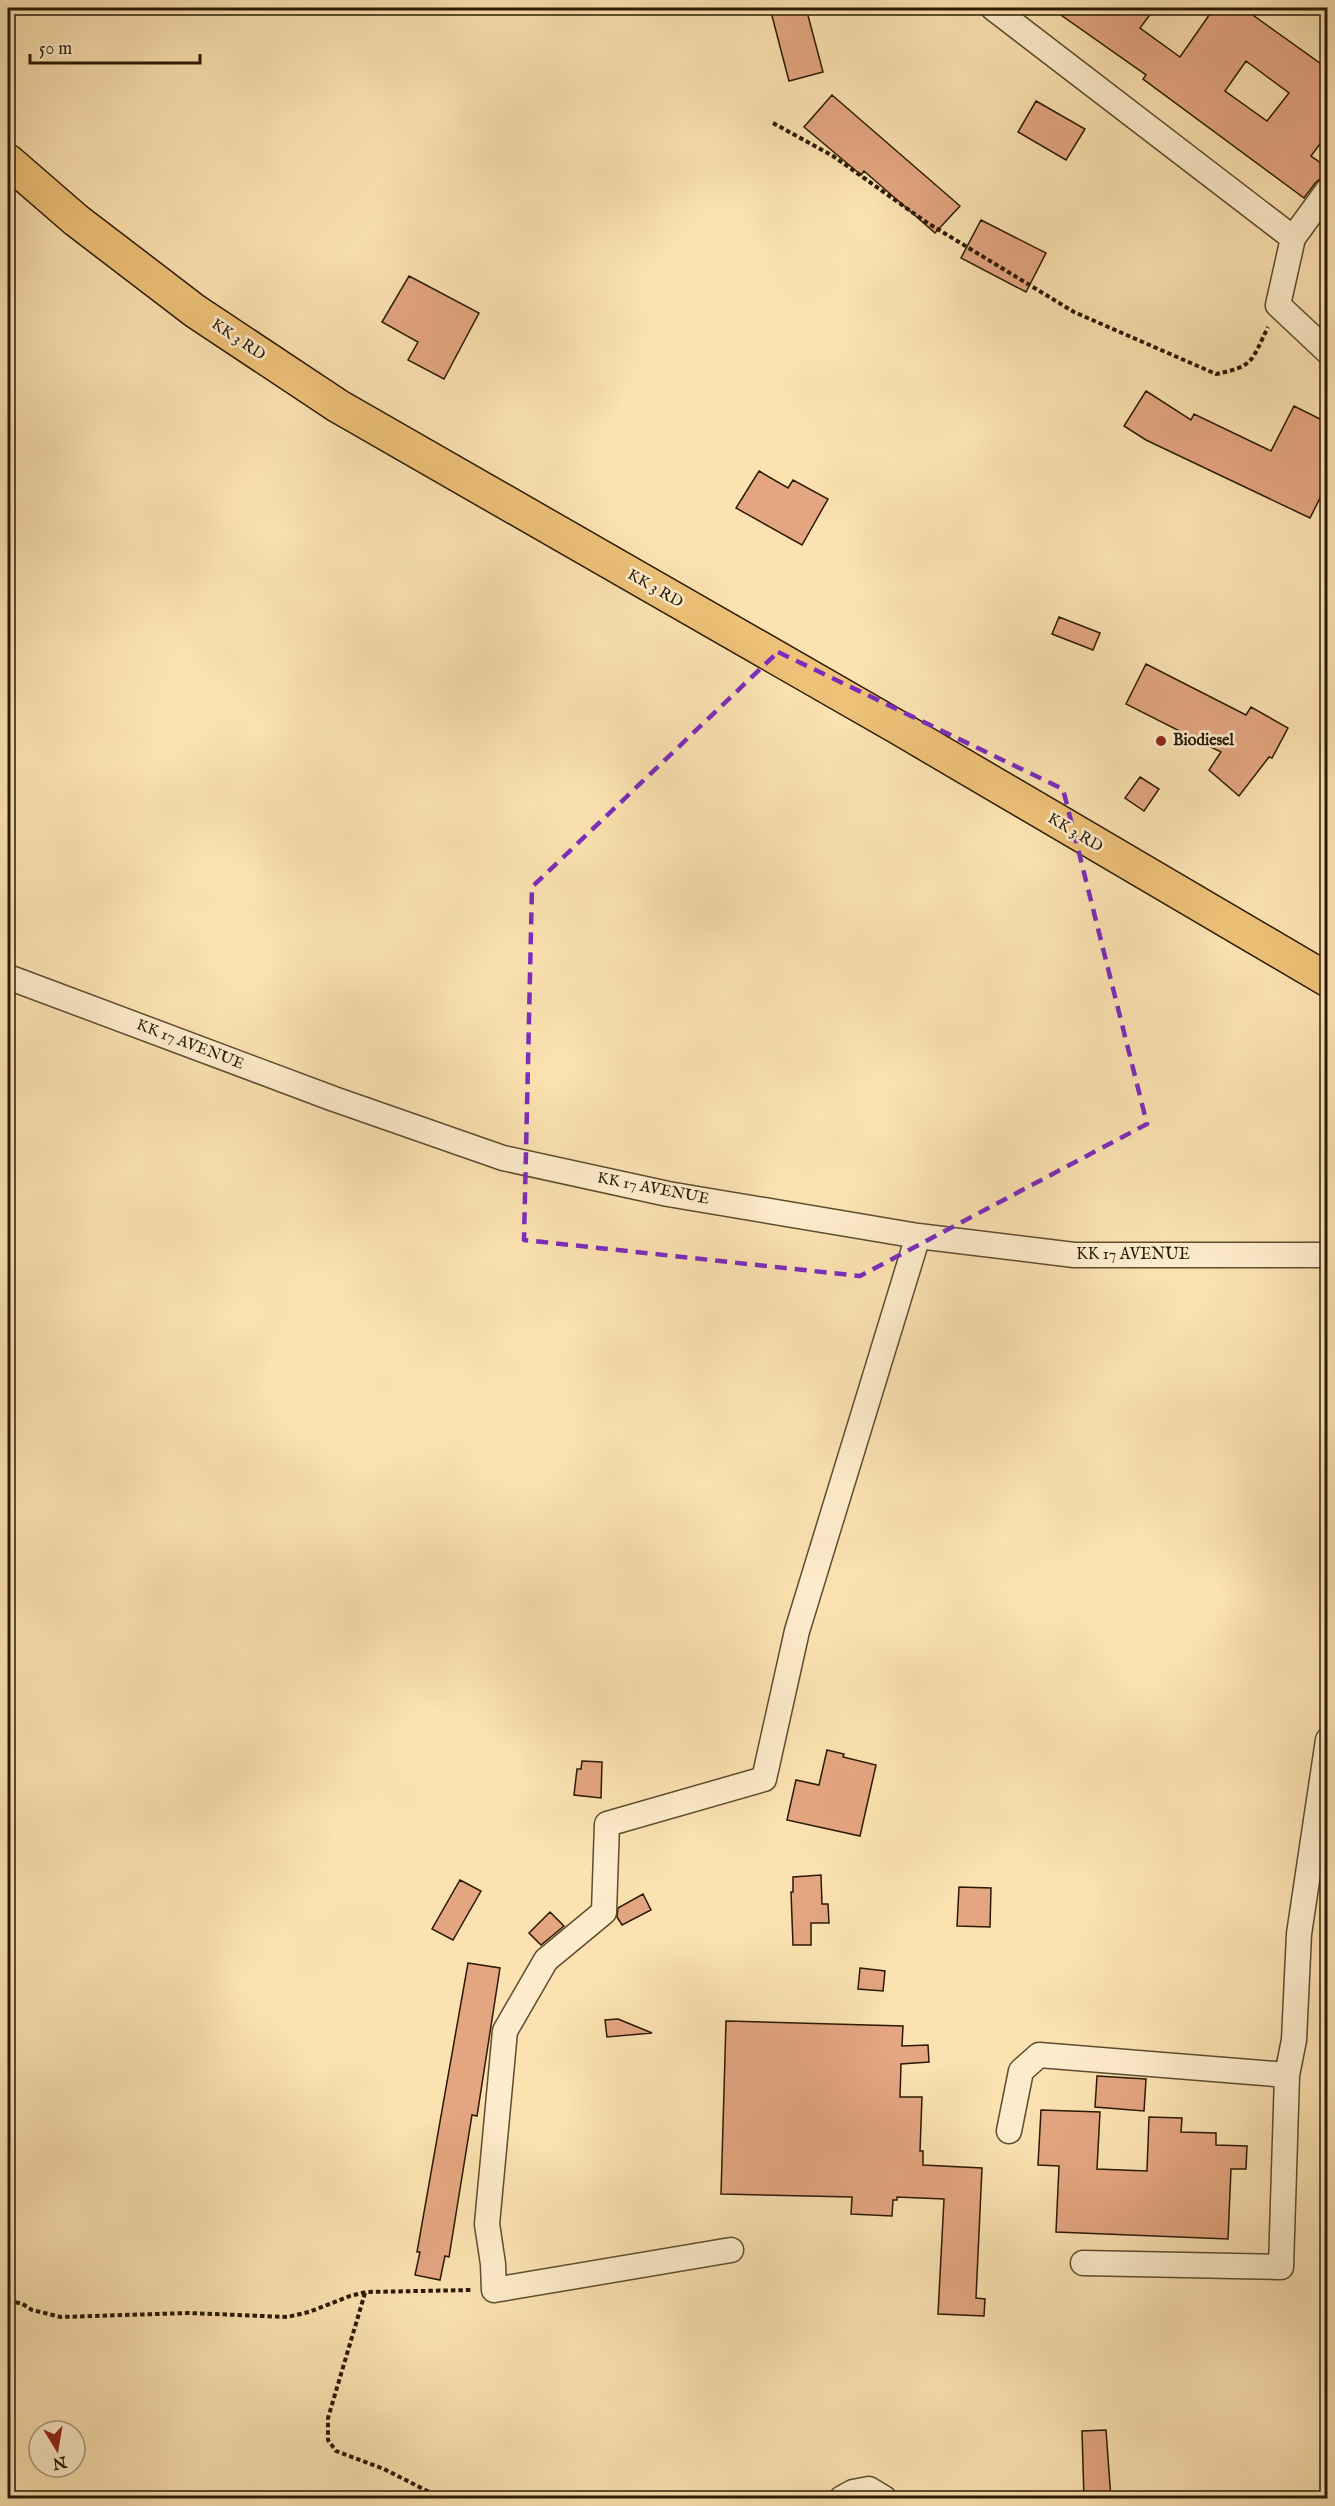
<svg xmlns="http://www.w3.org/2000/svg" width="1335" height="2506" viewBox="0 0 1335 2506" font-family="'IM FELL English',serif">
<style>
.building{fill:#e4a681;stroke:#2a1a04;stroke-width:1.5;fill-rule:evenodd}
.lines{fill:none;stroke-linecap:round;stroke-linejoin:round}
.minor-casing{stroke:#5e4c2f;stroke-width:27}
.highway-casing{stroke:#2a1a04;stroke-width:36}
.path{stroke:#2a1a04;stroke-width:4;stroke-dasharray:4.5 3;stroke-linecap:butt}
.minor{stroke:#fdeccc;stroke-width:24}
.highway{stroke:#eec178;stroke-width:33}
.marked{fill:none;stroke:#7b2cbf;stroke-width:4.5;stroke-dasharray:12 8;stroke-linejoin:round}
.poi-dot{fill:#8f2418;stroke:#fdeccc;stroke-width:2}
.labels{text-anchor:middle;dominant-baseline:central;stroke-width:5;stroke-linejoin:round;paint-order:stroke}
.street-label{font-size:16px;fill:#2a1a04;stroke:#fdeccc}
.poi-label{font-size:16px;font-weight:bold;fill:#2a1a04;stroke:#fdeccc;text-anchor:start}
</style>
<rect width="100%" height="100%" fill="#fce2b1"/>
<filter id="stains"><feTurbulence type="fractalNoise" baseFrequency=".00333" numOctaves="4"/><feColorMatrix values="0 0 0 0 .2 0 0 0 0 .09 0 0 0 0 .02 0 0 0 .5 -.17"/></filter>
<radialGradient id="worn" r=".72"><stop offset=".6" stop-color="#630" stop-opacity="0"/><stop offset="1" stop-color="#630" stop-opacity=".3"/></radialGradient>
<path class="building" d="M790,8H806L823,72L789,81L771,12Z
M1051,8H1155L1140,28L1180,57L1214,8H1243L1328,69V133L1311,156L1328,168V173L1316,182L1304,198L1143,79L1146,75ZM1246,61L1289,93L1267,121L1225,91Z
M832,95L960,206L935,233L864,171L861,175L804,127Z
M1036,101L1085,129L1066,160L1018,132Z
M981,220L1046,253L1026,292L961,258Z
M409,276L479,313L444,379L408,360L418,342L382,322Z
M1146,391L1191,420L1194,414L1271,451L1294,406L1328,423V482L1310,518L1146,440L1124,426Z
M759,471L788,488L793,480L828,499L802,545L736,508Z
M1059,617L1100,633L1093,650L1052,634Z
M1146,664L1246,715L1251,707L1288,728L1272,758L1269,757L1239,796L1209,770L1221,752L1126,704Z
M1140,777L1159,789L1144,811L1125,798Z
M827,1750L844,1754L843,1757L876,1765L860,1836L787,1820L796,1780L819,1785Z
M582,1761L602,1762L601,1798L574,1795L577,1769H581Z
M821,1875L822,1904H828L829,1923H811V1945H793L791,1892H793V1877Z
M460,1880L481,1891L453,1940L432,1929Z
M959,1887L991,1888L990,1927L957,1926Z
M643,1894L651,1910L622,1925L617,1917L618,1908Z
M550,1912L564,1926L541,1945L529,1933Z
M468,1963L500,1968L477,2116L472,2115L449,2257L445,2256L440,2280L415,2275L420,2252H417Z
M860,1968L885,1971L883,1991L858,1989Z
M618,2019L652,2033L607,2037L605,2020Z
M726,2021L903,2026L902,2046L928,2045L929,2062L901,2064L900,2097H922L920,2151H923V2165L982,2168L976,2298L985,2299L984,2316L938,2314L944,2199L897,2197V2200H893L892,2216L851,2214L852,2197L721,2194Z
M1097,2076L1146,2079L1144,2111L1095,2107Z
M1041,2110L1100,2112L1097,2169L1147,2171L1149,2117L1182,2118L1181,2132L1216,2133V2145L1247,2146L1246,2169H1231L1228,2239L1056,2232L1059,2166L1038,2165Z
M1106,2430L1111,2499H1084L1082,2431Z"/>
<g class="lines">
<defs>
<path id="minor" d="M993,8L1293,238
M1328,190L1293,238L1278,305L1328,352
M8,977L334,1099L503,1158L668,1194L918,1236L1074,1255H1328
M1009,2131L1021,2071L1039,2055L1287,2075
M731,2250L494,2290L493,2264L487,2224L505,2031L546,1960L604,1912L607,1824L764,1779L797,1631L918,1236
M1083,2263L1281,2267L1287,2075L1294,2040L1299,1934L1328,1740
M842,2498L853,2492L869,2489L884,2498"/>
<path id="highway" d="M8,161L76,220L195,311L338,406L899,728L1328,980"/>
</defs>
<use href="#minor" class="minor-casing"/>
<use href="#highway" class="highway-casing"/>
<path class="path" d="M773,123L833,156L926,222L1074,312L1216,374C1255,366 1251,361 1268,327
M365,2293L328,2418V2440L336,2451L384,2469L441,2498
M8,2302L21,2303L32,2310L61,2317L189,2313L287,2317L309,2312L350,2296L366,2292L472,2290"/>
<use href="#minor" class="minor"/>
<use href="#highway" class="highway"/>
</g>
<path class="marked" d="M778,652L1063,789L1147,1124L860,1276L524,1240L532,887Z"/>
<circle class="poi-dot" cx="1161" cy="741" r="6"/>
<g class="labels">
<g class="street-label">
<text transform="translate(238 340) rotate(34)">KK 3 RD</text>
<text transform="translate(655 589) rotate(30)">KK 3 RD</text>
<text transform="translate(1075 833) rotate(31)">KK 3 RD</text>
<text transform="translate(190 1045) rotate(21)">KK 17 AVENUE</text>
<text transform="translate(653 1189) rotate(11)">KK 17 AVENUE</text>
<text x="1133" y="1255">KK 17 AVENUE</text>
</g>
<g class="poi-label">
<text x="1173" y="741">Biodiesel</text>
</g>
</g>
<rect width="1335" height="2506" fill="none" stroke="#fce2b1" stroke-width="30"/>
<rect x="9" y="9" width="1317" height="2488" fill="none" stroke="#2a1a04" stroke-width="3"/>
<rect x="15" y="15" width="1305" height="2476" fill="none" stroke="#2a1a04" stroke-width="1.5"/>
<g transform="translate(57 2449) rotate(169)"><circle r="28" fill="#fdeccc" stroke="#a9987c" stroke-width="1.5"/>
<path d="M0-4.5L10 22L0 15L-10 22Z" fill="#8f2418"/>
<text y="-9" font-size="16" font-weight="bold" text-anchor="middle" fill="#2a1a04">N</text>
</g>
<path d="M30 54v9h170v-9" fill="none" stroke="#2a1a04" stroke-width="3"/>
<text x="39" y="54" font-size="18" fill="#2a1a04" stroke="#fdeccc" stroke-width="4.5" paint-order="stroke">50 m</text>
<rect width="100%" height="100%" filter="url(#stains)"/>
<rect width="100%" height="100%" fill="url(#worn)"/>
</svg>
